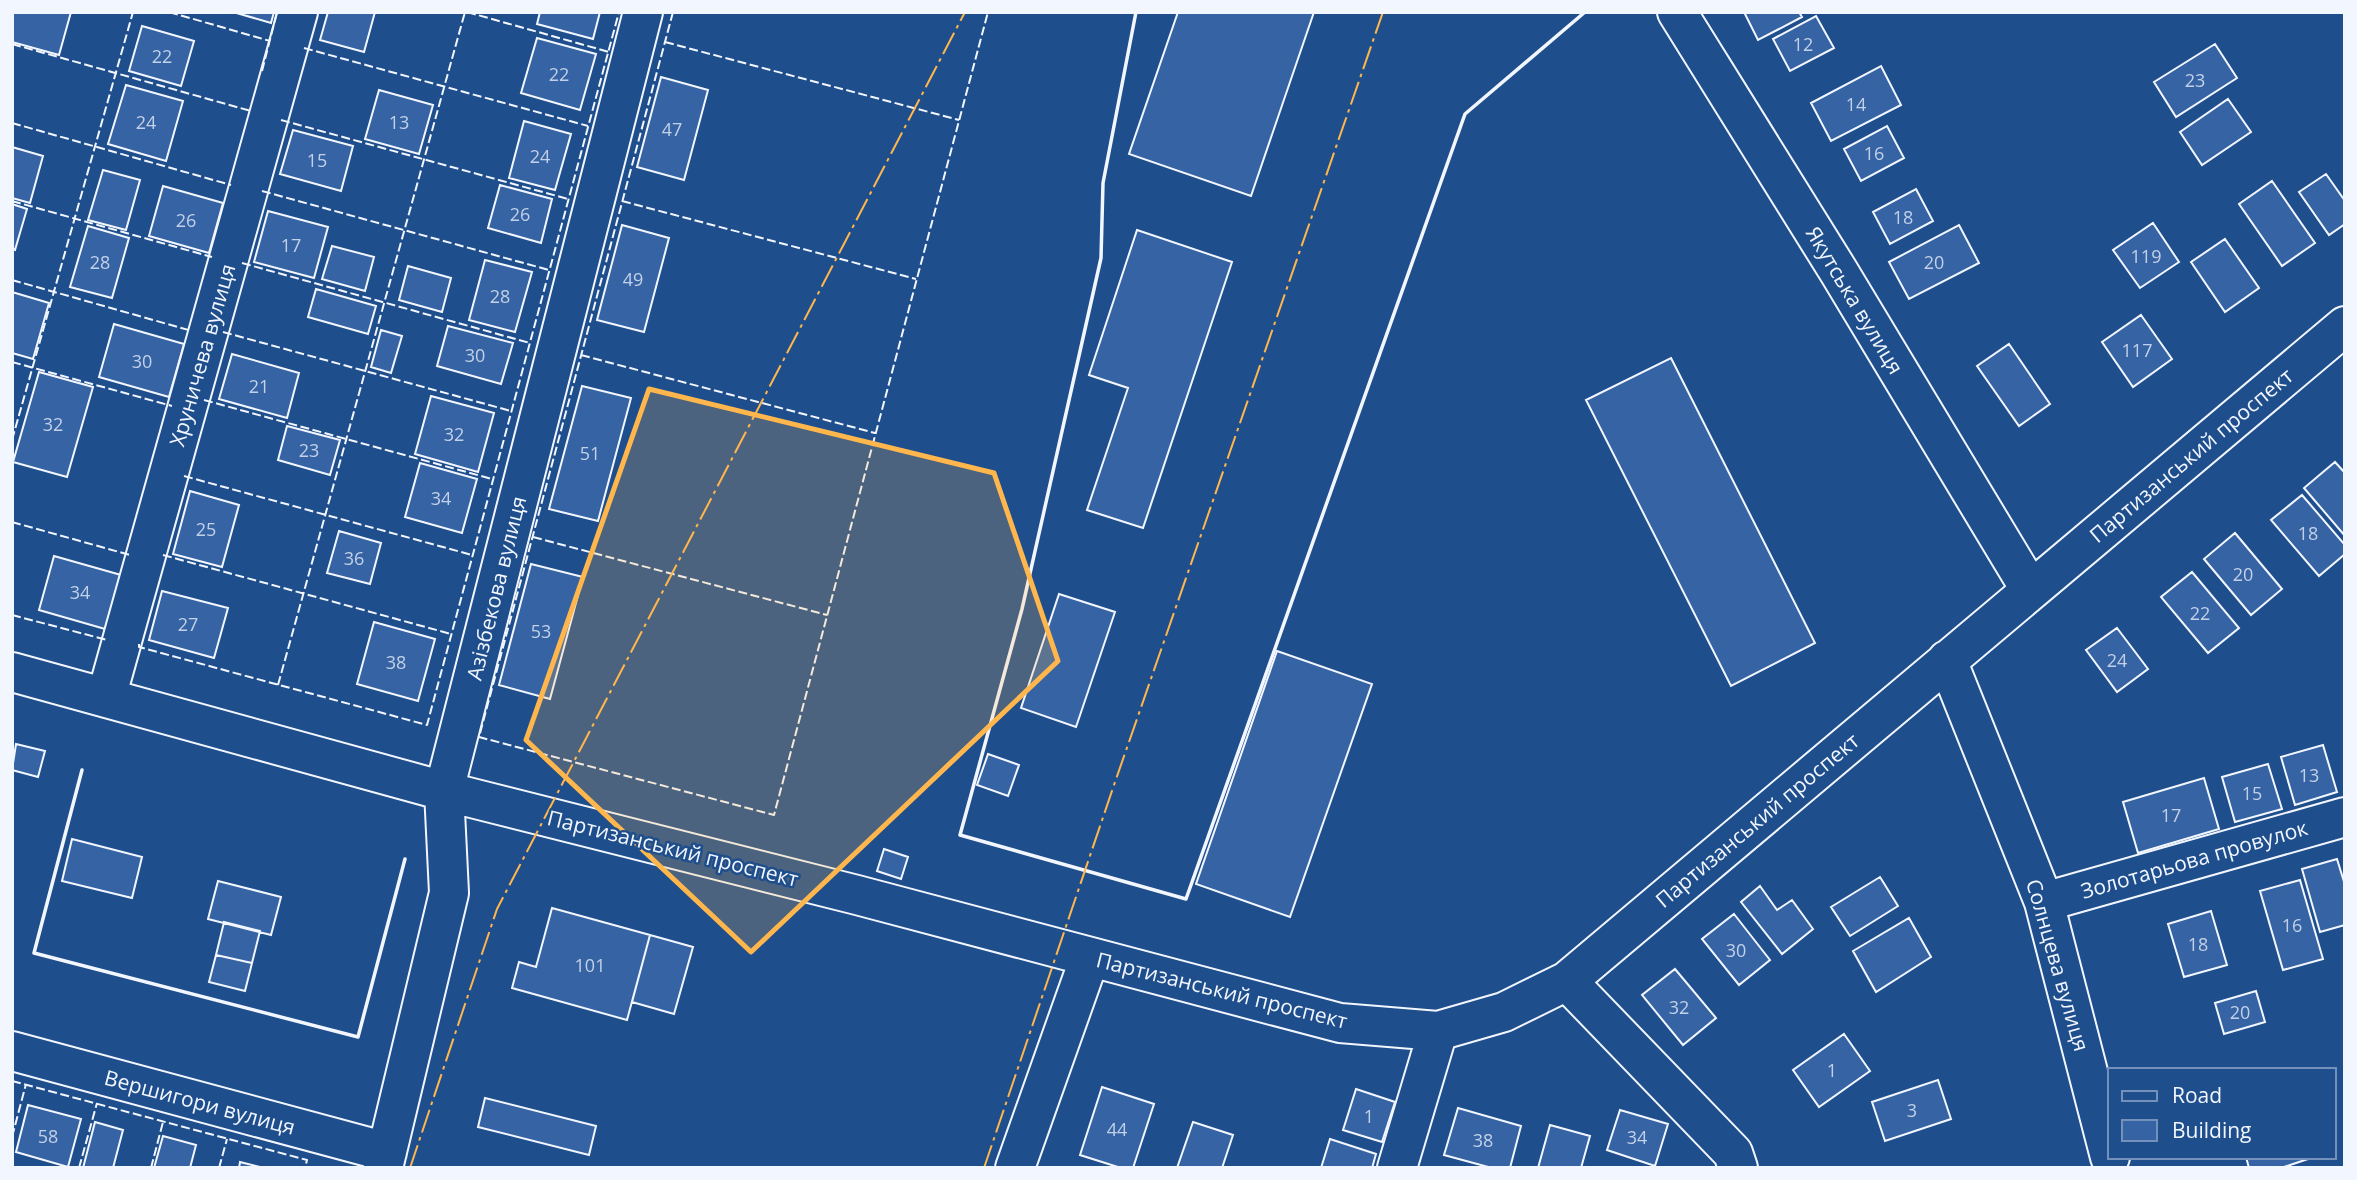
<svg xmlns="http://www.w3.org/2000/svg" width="2357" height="1180" viewBox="0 0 2357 1180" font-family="'Open Sans',sans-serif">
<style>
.building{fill:#3563a3;stroke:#f2f6ff;stroke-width:2}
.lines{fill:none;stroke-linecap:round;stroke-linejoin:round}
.minor-casing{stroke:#f2f6ff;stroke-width:42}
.minor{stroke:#1f4e8c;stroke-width:38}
.fence{stroke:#f2f6ff;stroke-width:2;stroke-dasharray:9 3.5;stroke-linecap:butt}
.wall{stroke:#f2f6ff;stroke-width:3.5}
.power{stroke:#ffb74d;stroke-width:2;stroke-dasharray:24 5 3.5 5;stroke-linecap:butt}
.marked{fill:#ffb74d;fill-opacity:0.2;stroke:#ffb74d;stroke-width:5;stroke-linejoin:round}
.labels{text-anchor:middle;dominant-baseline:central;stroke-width:5;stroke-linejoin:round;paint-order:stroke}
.number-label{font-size:18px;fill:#c3d1e8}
.street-label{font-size:21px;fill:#f2f6ff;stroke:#1f4e8c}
</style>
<rect width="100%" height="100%" fill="#1f4e8c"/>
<path class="building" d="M12,12H71L59,55L12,42Z
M233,12H274L271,23Z
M328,12H375L364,52L320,40Z
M540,12H600L593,39L537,24Z
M1178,12H1314L1251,196L1129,154Z
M1744,12H1799L1802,17L1758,40Z
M1816,16L1834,48L1790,71L1773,39Z
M142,26L194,41L181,86L129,71Z
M537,38L596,54L580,110L521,93Z
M2215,44L2237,78L2176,117L2154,82Z
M1881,66L1901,105L1831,141L1811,103Z
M661,77L708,90L684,180L637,167Z
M126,85L183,101L166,161L108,144Z
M379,90L433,105L419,154L365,139Z
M2228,99L2251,132L2202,165L2180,132Z
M524,121L571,134L555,190L509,178Z
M1887,126L1904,158L1861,181L1844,149Z
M293,130L353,146L341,191L280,174Z
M12,147L43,156L30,203L12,198Z
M103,170L140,180L126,230L88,220Z
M2326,174L2345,201V224L2329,235L2299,192Z
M2272,181L2315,243L2282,266L2239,204Z
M500,185L552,199L541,243L488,228Z
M163,186L223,203L209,253L149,236Z
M1916,189L1933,221L1890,244L1873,212Z
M12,204L27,209L15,250L12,249Z
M268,211L328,227L314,278L254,262Z
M2153,223L2179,262L2140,288L2113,250Z
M622,225L669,238L644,332L597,320Z
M1959,225L1979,263L1909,299L1889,262Z
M88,226L129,238L112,298L70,287Z
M1137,230L1232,262L1143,528L1087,510L1128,388L1089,375Z
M2225,239L2259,288L2225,312L2191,262Z
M332,246L374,257L365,291L322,279Z
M485,260L532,272L515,332L469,320Z
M408,266L451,278L442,312L399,300Z
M316,289L376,306L368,334L308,317Z
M12,292L49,303L33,359L12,353Z
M2141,315L2172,359L2133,387L2102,342Z
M114,324L184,344L169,397L99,377Z
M448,326L513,343L501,384L437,366Z
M381,330L402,336L391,373L371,367Z
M2009,344L2050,404L2019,426L1977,366Z
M232,354L299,373L287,418L219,399Z
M1671,358L1815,643L1731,686L1586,400Z
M39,372L93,387L67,477L13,462Z
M582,386L631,398L598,521L549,509Z
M431,396L494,413L478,472L415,454Z
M287,426L340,440L330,475L278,460Z
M2335,462L2345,473V536L2304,488Z
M420,463L477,479L462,533L405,517Z
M190,491L239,505L222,567L173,554Z
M2302,495L2345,545V554L2319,576L2271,520Z
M339,531L381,543L370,584L327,573Z
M2235,533L2282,589L2251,615L2204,559Z
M54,556L121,575L105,629L39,610Z
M531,564L583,577L550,699L499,685Z
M2192,572L2239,628L2208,653L2161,597Z
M162,591L228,608L214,658L149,640Z
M1059,594L1115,612L1076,727L1021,708Z
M374,622L435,639L418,701L357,684Z
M2117,628L2148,669L2117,692L2086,650Z
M1277,651L1372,684L1290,917L1196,884Z
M16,744L45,751L38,777L12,770Z
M2323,745L2337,792L2295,805L2281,757Z
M988,754L1019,765L1008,796L977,785Z
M2268,764L2282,809L2235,822L2222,777Z
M2204,778L2219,829L2138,853L2123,802Z
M72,839L142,857L132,898L62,881Z
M884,849L908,857L901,879L877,871Z
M2337,859L2345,885V925L2320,932L2302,869Z
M1880,877L1898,906L1850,936L1831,907Z
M2300,880L2323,959L2283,970L2260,891Z
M218,881L281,897L271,935L208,919Z
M1760,886L1777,910L1792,900L1813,929L1782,954L1741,902Z
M552,908L650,935L627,1020L512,988L519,962L536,967Z
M2211,911L2227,965L2184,977L2168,924Z
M1734,914L1770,960L1739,985L1702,939Z
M1909,918L1931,957L1876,992L1853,951Z
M224,922L260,931L252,963L216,955Z
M650,935L693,947L674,1014L632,1002Z
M216,955L252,963L245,991L209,982Z
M1675,969L1716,1018L1683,1045L1642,995Z
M2256,991L2265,1022L2224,1034L2215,1003Z
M1844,1034L1870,1071L1819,1107L1793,1070Z
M1938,1080L1951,1119L1885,1141L1872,1102Z
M1102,1087L1154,1104L1133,1168H1121L1080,1155Z
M1356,1089L1395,1102L1382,1142L1343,1130Z
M485,1098L596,1126L589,1155L478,1127Z
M28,1105L81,1119L68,1167L16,1152Z
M1458,1108L1521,1126L1510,1168H1492L1444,1155Z
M1620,1110L1668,1124L1655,1166L1607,1150Z
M95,1122L123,1130L113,1168H83Z
M1193,1122L1233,1135L1222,1168H1177Z
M1550,1125L1590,1136L1581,1168H1538Z
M163,1136L196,1145L190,1168H154Z
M1330,1139L1376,1154L1372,1168H1321Z
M2246,1157H2314L2281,1168H2249Z
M240,1162L264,1168H239Z"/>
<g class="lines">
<defs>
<path id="minor" d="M1677,12L1839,272L2030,589
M1947,660L2044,902L2110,1157
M12,672L444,791L857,895L1340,1023L1438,1031L1504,1012L1567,981L2345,326
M106,698L298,12
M2044,902L2345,817
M1567,981L1733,1153L1738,1168
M12,1051L387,1152
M383,1168L449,893L444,791L643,12
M1015,1168L1090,957
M1397,1168L1438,1031"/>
</defs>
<use href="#minor" class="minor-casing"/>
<use href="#minor" class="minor"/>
<path class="fence" d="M169,12L270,41
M467,12L609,52
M673,12L479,737L774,815L988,12
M665,42L959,120
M12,44L251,111
M304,48L588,126
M262,71L277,12
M281,120L568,199
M12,123L231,185
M262,191L549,270
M12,201L212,257
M622,201L916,279
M242,263L530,343
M12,280L192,331
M223,332L511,411
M581,355L875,433
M12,362L172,406
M204,400L492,479
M12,440L133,12
M184,476L472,555
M12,522L130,555
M533,537L827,615
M163,555L451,634
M12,615L107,640
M139,644V647L427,725L619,12
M278,685L465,12
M12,1081L307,1160L305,1168
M12,1137L26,1084
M79,1168L97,1103
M151,1168L163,1122
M219,1168L227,1139"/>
<path class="wall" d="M1136,12L1103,183L1101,258L1022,609L960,835L1186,899L1465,114L1585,12
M82,770L34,953L358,1037L405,859"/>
<path class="power" d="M410,1168L497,909L965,12
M984,1168L1114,785L1383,12"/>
</g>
<path class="marked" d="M649,389L994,473L1058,661L751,952L526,740Z"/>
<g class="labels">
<g class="number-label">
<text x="1803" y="44">12</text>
<text x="162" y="56">22</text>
<text x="559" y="74">22</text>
<text x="2195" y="80">23</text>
<text x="1856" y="104">14</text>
<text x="146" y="122">24</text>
<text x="399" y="122">13</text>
<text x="672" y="129">47</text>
<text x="1874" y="153">16</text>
<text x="540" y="156">24</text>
<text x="317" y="160">15</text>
<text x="520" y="214">26</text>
<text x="1903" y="217">18</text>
<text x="186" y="220">26</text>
<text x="291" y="245">17</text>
<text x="2146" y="256">119</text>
<text x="100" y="262">28</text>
<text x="1934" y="262">20</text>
<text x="633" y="279">49</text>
<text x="500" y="296">28</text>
<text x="2137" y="350">117</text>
<text x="475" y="355">30</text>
<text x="142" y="361">30</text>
<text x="259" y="386">21</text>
<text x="53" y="424">32</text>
<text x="454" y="434">32</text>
<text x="309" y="450">23</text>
<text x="590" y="453">51</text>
<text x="441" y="498">34</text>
<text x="206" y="529">25</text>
<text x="2308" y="533">18</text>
<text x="354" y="558">36</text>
<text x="2243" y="574">20</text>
<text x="80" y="592">34</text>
<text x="2200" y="613">22</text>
<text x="188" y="624">27</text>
<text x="541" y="631">53</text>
<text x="2117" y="660">24</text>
<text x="396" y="662">38</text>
<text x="2309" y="775">13</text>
<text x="2252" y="793">15</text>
<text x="2171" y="815">17</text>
<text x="2292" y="925">16</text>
<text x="2198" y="944">18</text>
<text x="1736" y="950">30</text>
<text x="590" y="965">101</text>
<text x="1679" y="1007">32</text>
<text x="2240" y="1012">20</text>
<text x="1832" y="1070">1</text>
<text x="1912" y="1110">3</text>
<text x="1369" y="1116">1</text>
<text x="1117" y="1129">44</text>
<text x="48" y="1136">58</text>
<text x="1637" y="1137">34</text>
<text x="1483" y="1140">38</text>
</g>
<g class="street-label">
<text transform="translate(1855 300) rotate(59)">Якутська вулиця</text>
<text transform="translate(202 355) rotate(-74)">Хруничева вулиця</text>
<text transform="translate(2191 455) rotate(-40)">Партизанський проспект</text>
<text transform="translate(496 588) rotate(-76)">Азізбекова вулиця</text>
<text transform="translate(1757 820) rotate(-40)">Партизанський проспект</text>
<text transform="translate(673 848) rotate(14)">Партизанський проспект</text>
<text transform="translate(2194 859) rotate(-16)">Золотарьова провулок</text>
<text transform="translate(2058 965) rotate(74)">Солнцева вулиця</text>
<text transform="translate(1222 990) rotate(14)">Партизанський проспект</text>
<text transform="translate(200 1102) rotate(15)">Вершигори вулиця</text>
</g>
</g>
<rect width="2357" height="1180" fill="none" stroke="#f2f6ff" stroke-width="28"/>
<rect x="2108" y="1068" width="228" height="91" fill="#1f4e8c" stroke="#7391ba" stroke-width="2"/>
<rect x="2122" y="1091" width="35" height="10" fill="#1f4e8c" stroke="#7391ba" stroke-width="2"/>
<text x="2172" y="1103" font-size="21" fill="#f2f6ff">Road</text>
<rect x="2122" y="1120" width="35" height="21" fill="#3563a3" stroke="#7391ba" stroke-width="2"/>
<text x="2172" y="1138" font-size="21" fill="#f2f6ff">Building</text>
</svg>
